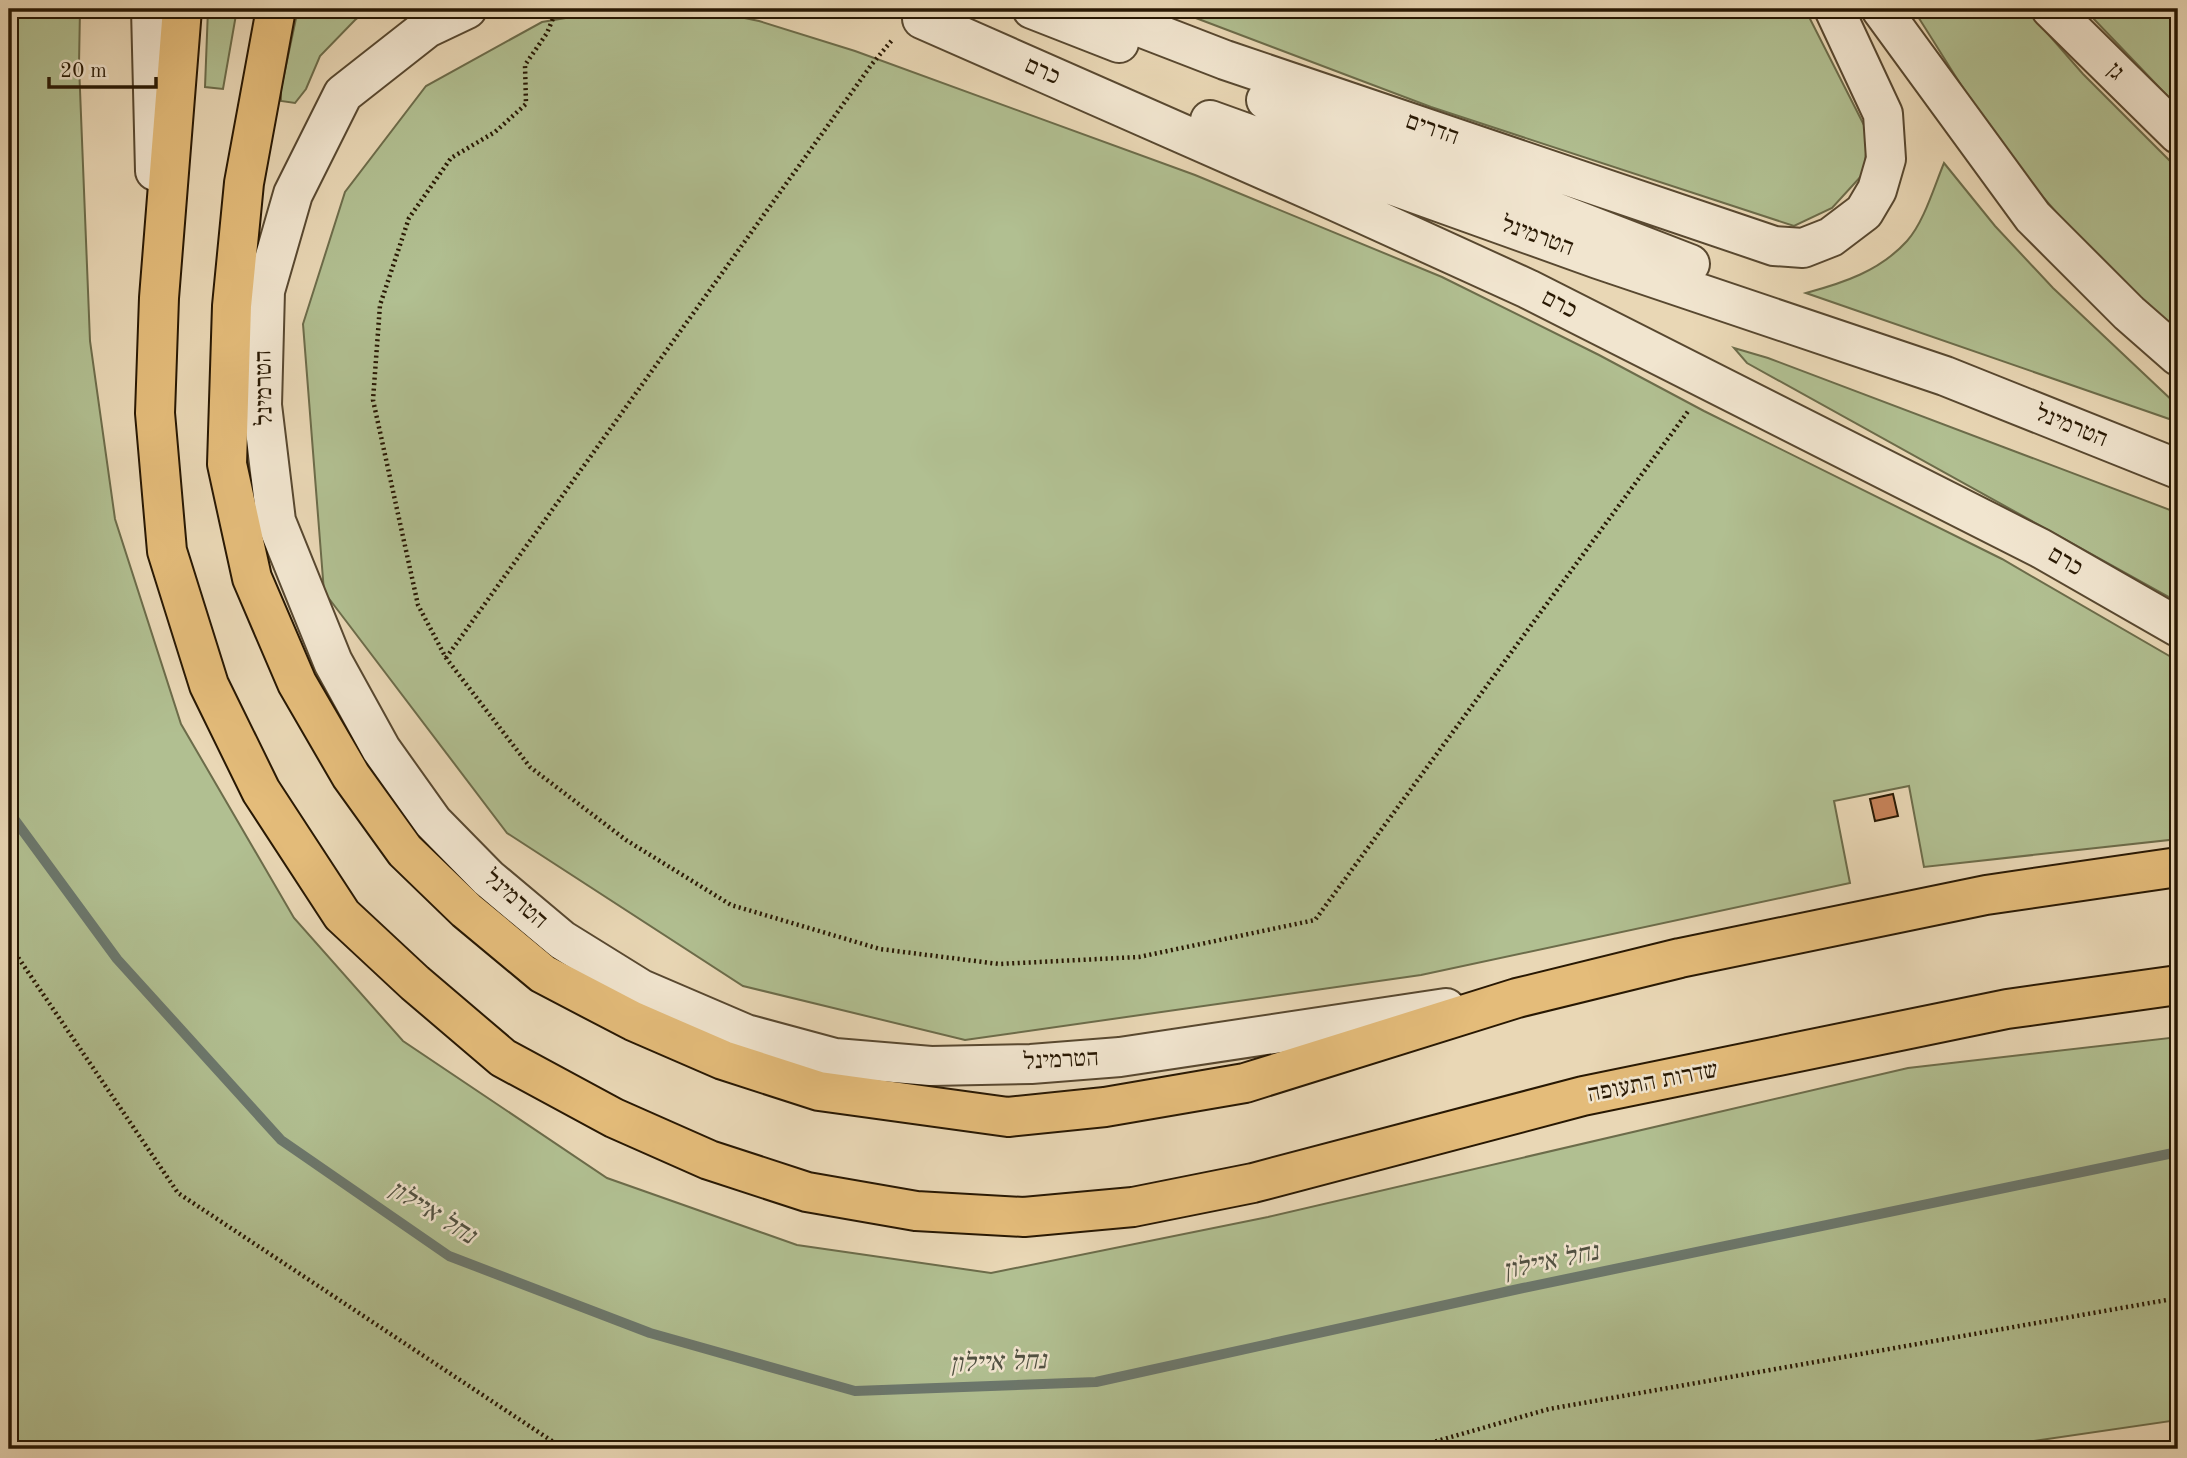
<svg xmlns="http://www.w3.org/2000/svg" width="2187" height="1458" viewBox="0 0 2187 1458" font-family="'Old Standard TT','Frank Ruhl Libre',serif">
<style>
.green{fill:#b1bf91;stroke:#6c6c4a;stroke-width:2}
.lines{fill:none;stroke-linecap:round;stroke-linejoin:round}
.stream{stroke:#6c786d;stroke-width:10}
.building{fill:#c78259;stroke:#281803;stroke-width:2}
.minor-casing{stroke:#584830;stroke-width:42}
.major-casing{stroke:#281803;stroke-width:42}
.path{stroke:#281803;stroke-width:4.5;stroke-dasharray:2 3.5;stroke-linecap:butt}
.minor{stroke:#f1e5cf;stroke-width:38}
.major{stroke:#e4bc7a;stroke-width:38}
.labels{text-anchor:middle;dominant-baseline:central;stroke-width:5;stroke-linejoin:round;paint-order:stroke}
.street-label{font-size:24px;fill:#281803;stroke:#f1e5cf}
.water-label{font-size:26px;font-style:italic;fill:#505041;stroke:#f1e5cf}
</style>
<rect width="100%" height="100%" fill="#e9d7b5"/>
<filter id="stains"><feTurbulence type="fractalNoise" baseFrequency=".00286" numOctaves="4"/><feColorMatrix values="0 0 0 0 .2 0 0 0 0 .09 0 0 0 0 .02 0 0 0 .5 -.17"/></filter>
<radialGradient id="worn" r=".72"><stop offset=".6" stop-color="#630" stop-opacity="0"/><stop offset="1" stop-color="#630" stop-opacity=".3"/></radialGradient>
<path class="green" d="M9,9H80L79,65L90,341L115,519L181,724L294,918L403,1041L607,1178L797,1245L991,1273L1268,1217L1908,1068L2178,1037V1420L1979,1449H9Z
M208,9H237L223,89L205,87Z
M298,9H369L355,20L320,56L306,89L295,103L281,101V89Z
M619,9H701L759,21L855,51L1195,175L1442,277L1599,355L1704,411L2002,559L2178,661V839L1924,867L1909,786L1834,801L1850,883L1421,975L965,1040L743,986L507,833L324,592L303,324L345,192L426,86L542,22Z
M1172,9H1805L1868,133L1864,173L1832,208L1794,226L1431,107Z
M1913,9H2026L2083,74L2178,169V335C2114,274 2049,211 1997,139C1967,97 1941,52 1913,9Z
M2085,9H2178V107L2090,15Z
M1944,163L1995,226L2053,288L2178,406V422L1806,293C1843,283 1880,271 1907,241C1924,222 1934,187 1944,163Z
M1734,348L1768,358L2178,513V602L1747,363Z"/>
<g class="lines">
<path class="stream" d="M9,812L117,959L281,1140L449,1256L650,1333L855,1391L1096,1382L1523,1288L2178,1152"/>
</g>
<path class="building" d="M1893,794L1898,816L1875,821L1870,799Z"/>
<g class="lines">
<defs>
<path id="minor" d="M151,9L155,171
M467,9L427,28L343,94L293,194L265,291L262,405L276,521L333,662L381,749L433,822L488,878L562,940L641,989L746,1034L835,1058L931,1066L1031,1064L1120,1057L1446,1008
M1032,9L1119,43
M1093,9L1225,60L1774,246L1803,248L1831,237L1864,212L1877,190L1886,159L1883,114L1834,9
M1881,9L2033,217L2129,313L2178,356
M2051,9L2178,134
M922,19L1335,201L1528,289L2040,548L2178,627
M1266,100L1690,264
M1210,120L1598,259L1945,376L2178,469"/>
<path id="major" d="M182,9L159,298L155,413L167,551L209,685L261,791L342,915L415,983L503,1058L614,1118L709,1160L807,1192L916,1211L1024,1217L1133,1207L1253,1183L1583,1096L2007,1009L2178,985
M276,9L244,183L232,306L227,464L252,578L297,683L351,776L405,851L466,910L543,974L633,1021L723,1060L819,1091L1008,1117L1105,1107L1245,1083L1517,998L1680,958L1986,895L2178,867"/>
</defs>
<use href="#minor" class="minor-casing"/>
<use href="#major" class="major-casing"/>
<path class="path" d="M557,9L547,33L525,65L526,104L495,132L451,158L409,218L380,305L373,400L418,605L446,658L530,767L626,840L731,905L880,949L999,964L1139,957L1315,920L1689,410
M446,658L872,64L893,39
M9,944L178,1193L564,1449
M1409,1449L1549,1409L2178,1298"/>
<use href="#minor" class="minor"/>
<use href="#major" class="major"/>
</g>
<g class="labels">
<g class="street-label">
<text transform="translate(1042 72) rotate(24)">כרם</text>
<text transform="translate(2115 72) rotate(45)">גן</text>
<text transform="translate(1432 130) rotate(19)">הדרים</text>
<text transform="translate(1537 237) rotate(20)">הטרמינל</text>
<text transform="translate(1559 305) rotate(27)">כרם</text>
<text transform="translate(265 388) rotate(-91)">הטרמינל</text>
<text transform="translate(2071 427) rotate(22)">הטרמינל</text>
<text transform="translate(2065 562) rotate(30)">כרם</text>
<text transform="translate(515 900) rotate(41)">הטרמינל</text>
<text transform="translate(1061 1061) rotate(-3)">הטרמינל</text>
<text transform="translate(1653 1083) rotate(-11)">שדרות התעופה</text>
</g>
<g class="water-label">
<text transform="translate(432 1213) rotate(32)">נחל איילון</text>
<text transform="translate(1551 1262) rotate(-12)">נחל איילון</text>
<text transform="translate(998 1363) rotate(-2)">נחל איילון</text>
</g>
</g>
<rect width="2187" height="1458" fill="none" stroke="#e9d7b5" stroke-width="35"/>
<rect x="10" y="10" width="2166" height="1437" fill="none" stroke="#281803" stroke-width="3.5"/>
<rect x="18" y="18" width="2152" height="1423" fill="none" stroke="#281803" stroke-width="2"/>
<path d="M49 77v10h107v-10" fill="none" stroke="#281803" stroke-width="3.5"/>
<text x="60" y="77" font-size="21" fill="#281803" stroke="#f1e5cf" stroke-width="5" paint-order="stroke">20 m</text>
<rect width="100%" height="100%" filter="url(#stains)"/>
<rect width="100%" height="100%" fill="url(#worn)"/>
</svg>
